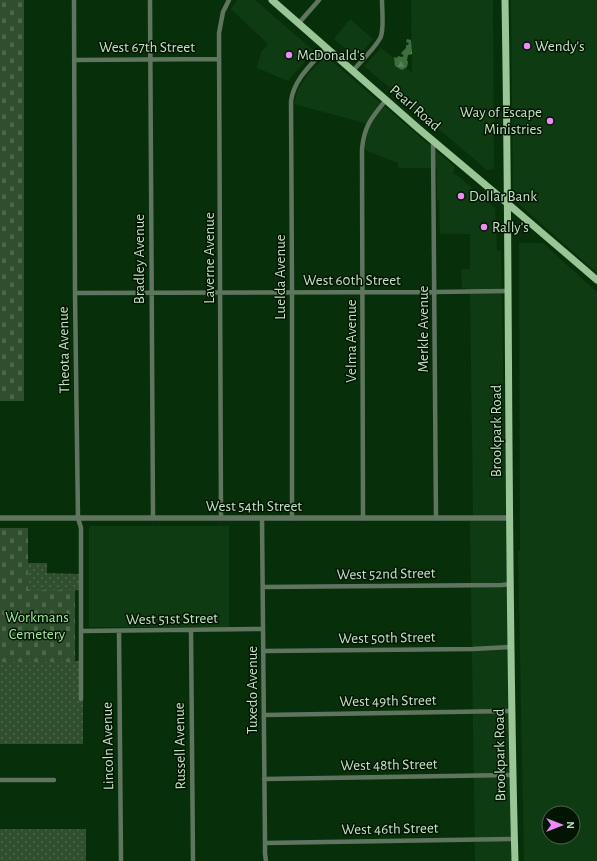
<svg xmlns="http://www.w3.org/2000/svg" width="597" height="861" viewBox="0 0 597 861" font-family="'Alegreya Sans',sans-serif">
<style>
.built{fill:#0e3b11;fill-rule:evenodd}
.green{fill:url(#green-dots)}
.forest{fill:url(#forest-firs)}
.cemetery{fill:url(#cemetery-stones)}
.lines{fill:none;stroke-linecap:round;stroke-linejoin:round}
.minor{stroke:#60755f;stroke-width:4.5}
.tertiary{stroke:#60755f;stroke-width:5.5}
.primary{stroke:#99c597;stroke-width:7}
.poi-dot{fill:#ee8bf8;stroke:#021503;stroke-width:1.5}
.labels{text-anchor:middle;dominant-baseline:central;stroke-width:3;stroke-linejoin:round;paint-order:stroke}
.poi-label{font-size:15px;fill:#c4e0c3;stroke:#021503;text-anchor:start}
.street-label{font-size:15px;fill:#c4e0c3;stroke:#021503}
.park-label{font-size:15px;fill:#a1e99f;stroke:#021503}
</style>
<defs>
<pattern id="green-dots" width="8" height="8" patternUnits="userSpaceOnUse"><rect width="8" height="8" fill="#2f4f2e"/><path d="M2 2h.1M6 6h.1" fill="none" stroke="#4c684b" stroke-width="1.8" stroke-linecap="round"/></pattern>
<pattern id="forest-firs" width="22" height="20" patternUnits="userSpaceOnUse"><rect width="22" height="20" fill="#3d6e3d"/><path d="M5 1l3.5 6h-7zM16 11l3.5 6h-7z" fill="#578257"/></pattern>
<pattern id="cemetery-stones" width="16" height="16" patternUnits="userSpaceOnUse"><rect width="16" height="16" fill="#2f4f2e"/><path d="M2 7V4a2 2 0 0 1 4 0v3zM10 15v-3a2 2 0 0 1 4 0v3z" fill="#4c684b"/></pattern>
</defs>
<rect width="100%" height="100%" fill="#07300a"/>
<path class="built" d="M237,0H255L314,51L288,81L257,68L261,52L268,44L231,9Z
M411,0H493L494,169L487,170L364,66L381,48L412,73Z
M511,0H597V273L513,199Z
M350,19L373,39L357,58L334,39Z
M326,56L455,167L453,174L457,175L495,208L497,251H501L512,861H475L470,521L473,513L470,289L462,288L461,269H470V234H440L439,200H437V168H398V163L365,150V123L294,104L298,89L309,73Z
M519,243H543L597,292V861H524L518,551H520ZM549,813H573V837H549Z
M89,526H229V627H89Z"/>
<path class="green" d="M28,563H47V573L79,574V590H28Z
M83,661V744H0V662Z
M0,829H86V861H0Z"/>
<path class="forest" d="M407,39L411,40L412,52V54L408,55L407,60L408,62L407,67L402,70L395,66L394,57L397,58L398,56L402,57L404,56L401,53L406,48V45H408L409,43L406,42Z"/>
<path class="cemetery" d="M0,0H24V401H0Z
M0,528H28V590H75V662H0Z"/>
<g class="lines">
<path class="minor" d="M74,0L75,293L78,518L81,528V699
M150,0L153,518
M298,24L319,0
M75,60L219,59
M353,71C360,62 379,44 381,36C384,27 382,9 382,0
M433,141L436,518
M75,293L435,292L508,291
M221,518L219,33L223,12L229,0
M262,518L265,843V854L266,861
M292,518V288L291,101C294,79 312,64 326,48
M363,518L362,149C364,126 372,117 386,100
M263,587L502,585L510,584
M191,630L193,861
M81,631L263,629
M119,631L121,861
M264,651L473,649L511,647
M264,715L512,711
M264,779L514,775
M0,780H54
M265,843L515,839"/>
<path class="tertiary" d="M0,518H509"/>
<path class="primary" d="M272,0L419,129L507,203L597,280
M505,0C510,287 507,574 515,861"/>
</g>
<g class="poi-dot">
<circle cx="527" cy="46" r="4"/>
<circle cx="289" cy="55" r="4"/>
<circle cx="550" cy="121" r="4"/>
<circle cx="461" cy="196" r="4"/>
<circle cx="484" cy="227" r="4"/>
</g>
<g class="labels">
<g class="poi-label">
<text x="535" y="46">Wendy's</text>
<text x="297" y="55">McDonald's</text>
<text x="542" y="112" text-anchor="end">Way of Escape<tspan x="542" dy="17">Ministries</tspan></text>
<text x="469" y="196">Dollar Bank</text>
<text x="492" y="227">Rally's</text>
</g>
<g class="street-label">
<text x="147" y="47">West 67th Street</text>
<text transform="translate(415 108) rotate(41)">Pearl Road</text>
<text transform="translate(209 258) rotate(-90)">Laverne Avenue</text>
<text transform="translate(139 259) rotate(-90)">Bradley Avenue</text>
<text transform="translate(280 277) rotate(-90)">Luelda Avenue</text>
<text x="352" y="280">West 60th Street</text>
<text transform="translate(423 329) rotate(-90)">Merkle Avenue</text>
<text transform="translate(351 341) rotate(-90)">Velma Avenue</text>
<text transform="translate(64 350) rotate(-91)">Theota Avenue</text>
<text transform="translate(496 431) rotate(-90)">Brookpark Road</text>
<text x="254" y="506">West 54th Street</text>
<text transform="translate(386 574) rotate(-1)">West 52nd Street</text>
<text transform="translate(172 619) rotate(-1)">West 51st Street</text>
<text transform="translate(387 638) rotate(-1)">West 50th Street</text>
<text transform="translate(252 690) rotate(-90)">Tuxedo Avenue</text>
<text transform="translate(388 701) rotate(-1)">West 49th Street</text>
<text transform="translate(108 746) rotate(-91)">Lincoln Avenue</text>
<text transform="translate(180 746) rotate(-91)">Russell Avenue</text>
<text transform="translate(500 755) rotate(-91)">Brookpark Road</text>
<text transform="translate(389 765) rotate(-1)">West 48th Street</text>
<text transform="translate(390 829) rotate(-1)">West 46th Street</text>
</g>
<g class="park-label">
<text x="37" y="617">Workmans<tspan x="37" dy="17">Cemetery</tspan></text>
</g>
</g>
<g transform="translate(561 825) rotate(90)"><circle r="19" fill="#021503" stroke="#506650"/>
<path d="M0-3L7 15L0 10L-7 15Z" fill="#ee8bf8"/>
<text y="-6" font-size="11" font-weight="bold" text-anchor="middle" fill="#c4e0c3">N</text>
</g>
</svg>
